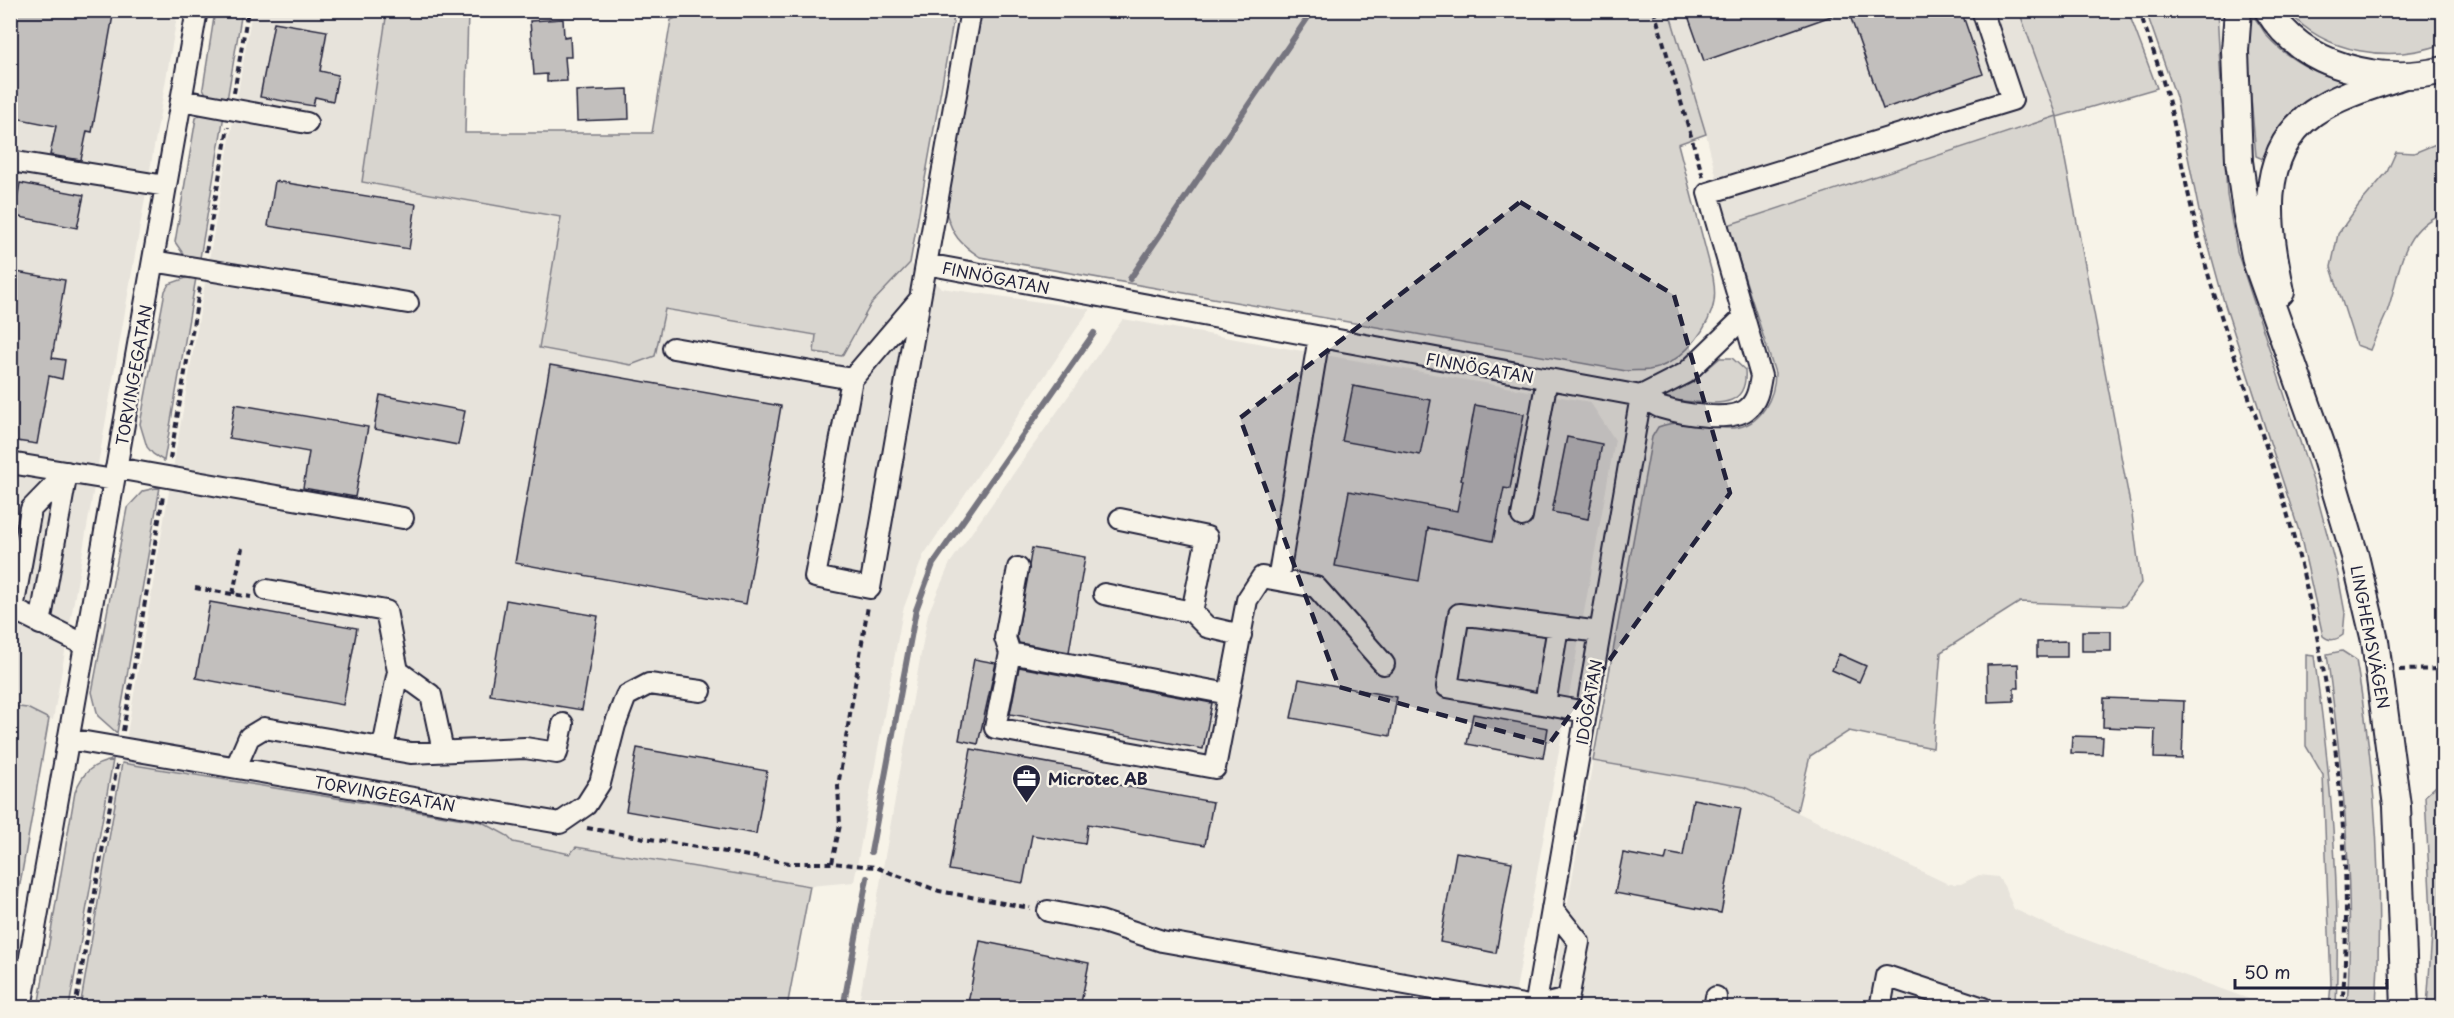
<svg xmlns="http://www.w3.org/2000/svg" width="2454" height="1018" viewBox="0 0 2454 1018" font-family="'Playpen Sans',sans-serif">
<style>
.built{fill:#e7e3db}
.green{fill:#d8d5cf;stroke:#7d7c85;stroke-width:1.5}
.lines{fill:none;stroke-linecap:round;stroke-linejoin:round}
.stream{stroke:#76747f;stroke-width:6}
.building{fill:#c2bfbd;stroke:#22223b;stroke-width:1.5}
.minor-casing{stroke:#22223b;stroke-width:24}
.major-casing{stroke:#22223b;stroke-width:30}
.path{stroke:#22223b;stroke-width:4;stroke-dasharray:6 4.5;stroke-linecap:butt}
.minor{stroke:#f7f3e8;stroke-width:20}
.major{stroke:#f7f3e8;stroke-width:26}
.marked{fill:#22223b;fill-opacity:0.2;stroke:#22223b;stroke-width:4.5;stroke-dasharray:12 8;stroke-linejoin:round}
.labels{text-anchor:middle;dominant-baseline:central;stroke-width:5;stroke-linejoin:round;paint-order:stroke}
.street-label{font-size:16px;fill:#22223b;stroke:#f7f3e8}
.poi-label{font-size:16px;font-weight:bold;fill:#22223b;stroke:#f7f3e8;text-anchor:start}
</style>
<rect width="100%" height="100%" fill="#f7f3e8"/>
<filter id="ink" filterUnits="userSpaceOnUse"><feTurbulence type="fractalNoise" baseFrequency=".0167" numOctaves="2"/><feDisplacementMap in="SourceGraphic" scale="12" xChannelSelector="R" yChannelSelector="G"/><feConvolveMatrix kernelMatrix="1 2 1 2 8 2 1 2 1" color-interpolation-filters="sRGB"/></filter>
<g filter="url(#ink)">
<path class="built" d="M10,11H178L53,720L28,708L11,706Z
M252,11H387L362,182L562,217L539,348L655,356L664,309L817,335L842,356L871,304L910,263L941,288L1090,309L923,556L903,610L854,882L810,886L577,847L570,854L513,842L506,835L482,822L122,763Z
M1669,11H2019L2057,116L1728,225L1706,134Z
M1123,319L1590,402L1615,440L1513,1007L858,1008L928,614L950,563Z
M1593,761L1744,787L1948,884H1961L1979,875L1998,877L2004,886L2014,909L2054,928L2271,1007L1549,1008Z"/>
<path class="green" d="M215,11H242L227,100L207,96L203,88Z
M387,11H468L465,133H652L671,20L692,11H955L910,263L871,304L842,356L814,352L816,335L665,309L655,356L631,365L539,348L561,217L362,182Z
M981,11H1669L1706,134L1678,144L1713,277C1715,288 1716,299 1712,310C1703,337 1678,365 1649,370C1642,371 1633,370 1626,371L980,257C959,243 953,236 946,212Z
M2019,11H2128L2157,88L2057,117L2132,514L2141,583L2124,606L2020,602L1941,652L1933,748L1849,731L1810,756L1797,811L1744,787L1593,761L1652,437L1658,427C1684,417 1706,429 1733,428C1761,426 1775,397 1775,373L1728,225L2057,116Z
M2146,11H2217L2227,195L2237,251L2313,481L2338,575L2345,613L2343,635C2336,640 2330,642 2323,636L2300,534L2224,302L2199,211L2176,97Z
M2247,11C2256,16 2261,28 2267,36C2288,60 2319,76 2349,82C2306,96 2281,116 2265,160L2256,156L2250,86Z
M2288,11H2443V44C2390,63 2325,54 2288,11Z
M206,112L224,115L200,258L184,255L175,242L196,118L201,114Z
M2443,141V213C2398,231 2401,273 2387,312C2382,325 2375,337 2370,350L2356,345L2331,267L2338,234L2358,206L2387,172L2396,152L2414,153Z
M186,278H196L164,461L153,454L147,447L140,424L165,291L169,284Z
M1720,358H1732L1745,370C1748,406 1721,404 1695,402C1685,401 1675,401 1665,398L1664,396L1666,392C1688,387 1703,372 1720,358Z
M160,487L117,733L98,716L92,692L127,508L143,491Z
M2342,651L2356,660C2376,774 2383,891 2376,1007H2347C2355,888 2343,772 2327,654Z
M2306,655L2314,656C2331,772 2341,889 2336,1007H2329L2331,984L2323,775L2306,746Z
M11,706L27,708L49,719L11,935Z
M113,760L69,1007H38L75,792C83,772 92,764 113,760Z
M122,763L482,822L506,835L513,842L570,854L576,847L810,886L787,1007H80Z
M2443,780V1007H2427L2432,934L2425,796Z"/>
<g class="lines">
<path class="stream" d="M1130,279L1313,10
M871,852L916,610L933,564L1094,333
M843,1008L867,878"/>
</g>
<path class="building" d="M15,10H114L92,132L87,131L81,160L50,155L56,126L10,117V34Z
M1686,10H1840V13L1704,61Z
M1848,10H1961L1983,74L1883,109Z
M563,19L564,37L570,36L571,57H565L567,81L547,82V74L534,75L530,21Z
M274,22L327,31L320,71L338,75L333,101L315,97L313,106L260,97Z
M628,89L629,119L577,121L576,91Z
M275,181L416,204L409,249L268,226Z
M20,183L84,195L77,228L14,216Z
M10,271L65,280L52,358L65,360L62,379L49,376L37,444L10,440Z
M550,365L781,406L746,604L515,563Z
M1353,386L1431,400L1420,455L1342,441Z
M380,395L465,411L458,445L374,429Z
M235,404L368,427L355,497L303,488L309,452L229,438Z
M1475,405L1524,414L1510,489L1504,488L1493,541L1428,528L1419,581L1335,566L1349,491L1457,511L1463,480H1461Z
M1567,437L1602,444L1588,519L1552,512Z
M1032,548L1085,557L1069,652L1019,643L1017,637Z
M506,600L598,616L582,710L490,695Z
M210,602L357,628L343,705L196,678Z
M2082,631H2111V651H2082Z
M2067,641V657H2037V642Z
M1839,654L1866,666L1859,682L1832,670Z
M974,659L996,663L978,744L959,740Z
M2018,664L2019,688H2014V701L1988,702L1987,665Z
M1019,667L1212,703L1203,749L1010,714Z
M1299,679L1397,697L1390,736L1291,718Z
M2104,698L2184,701L2182,759L2154,758L2155,729L2103,727Z
M1473,714L1548,728L1543,758L1467,744Z
M2072,736L2103,737L2102,754L2071,753Z
M637,748L767,771L756,834L626,811Z
M971,749L1098,772L1096,781L1213,802L1205,845L1088,824L1085,844L1032,835L1023,883L949,870Z
M1693,799L1741,808L1721,913L1615,893L1623,853L1665,861L1667,853L1683,856Z
M1456,852L1512,862L1496,953L1440,942Z
M980,941L1089,963L1080,1008H967Z"/>
<g class="lines">
<defs>
<path id="minor" d="M181,100L307,123
M10,161L166,186
M153,261L408,303
M926,264L1641,396C1648,400 1655,406 1662,408C1682,414 1729,422 1746,410C1757,402 1759,389 1761,376L1708,193L2012,100L1982,10
M920,299L870,588L815,577L852,379L920,299L971,10
M673,348L852,379
M1641,396L1686,373L1743,318
M10,463L114,480
M116,468L403,518
M1522,516L1547,379
M1120,519L1207,537L1192,612
M1018,568L1005,638L1010,653L995,728L1215,768L1247,600L1262,577L1316,587L1384,664
M1278,580L1319,337
M267,590L386,611L398,671L431,695L443,751
M1104,594L1192,612L1207,627L1241,635
M40,624L67,472L31,509L13,609L85,645
M1010,653L1229,694
M1545,704L1558,627
M1586,712L1447,687L1459,614L1600,632
M68,739L560,823L586,805L600,783L615,725L626,696L649,684L701,691
M383,748L398,671
M236,767L249,737L264,728L411,753L525,748L557,753L563,724
M1048,911L1100,921L1162,941L1535,1007L1568,999L1579,942L1552,908
M21,1008L197,10
M1535,1008L1641,396
M1714,1008L1716,997
M1880,1008L1886,976L1983,1008"/>
<path id="major" d="M2238,10L2235,51L2239,161L2246,211L2256,261L2324,452L2355,556L2375,641L2397,806L2405,1008
M2268,10C2303,68 2382,85 2444,70
M2281,292C2269,232 2254,155 2313,113C2339,95 2372,86 2402,76"/>
</defs>
<use href="#minor" class="minor-casing"/>
<use href="#major" class="major-casing"/>
<path class="path" d="M1654,10L1703,177
M2139,10C2150,41 2161,72 2169,103C2175,125 2178,147 2183,169C2191,207 2200,246 2211,284C2231,350 2256,414 2277,479C2328,643 2357,836 2342,1008
M234,93L248,10
M206,252L228,127
M170,459L200,286
M195,588L251,597
M233,594L242,548
M2399,670L2444,669
M123,731L163,496
M587,828L789,863H832L875,867L939,891L1030,908
M832,863L840,825L838,786L868,606
M75,1008L117,765"/>
<use href="#minor" class="minor"/>
<use href="#major" class="major"/>
</g>
</g>
<path class="marked" d="M1520,202L1674,295L1730,493L1549,744L1339,687L1240,418Z"/>
<defs>
<symbol id="office-pin" viewBox="-11 -11 22 30"><path d="M0 17L-7.5 6A9.5 9.5 0 1 1 7.5 6Z" fill="#22223b" stroke="#f7f3e8"/><path d="M-6-3h4V-5.5h4V-3h4V5H-6ZM-1-4.5V-3h2v-1.5ZM-6 0V1H6V0Z" fill="#fff"/></symbol>
</defs>
<g fill-rule="evenodd">
<use href="#office-pin" x="1010" y="762" width="33" height="45"/>
</g>
<g class="labels">
<g class="street-label">
<text transform="translate(996 277) rotate(11)">FINNÖGATAN</text>
<text transform="translate(1480 367) rotate(10)">FINNÖGATAN</text>
<text transform="translate(133 375) rotate(-80)">TORVINGEGATAN</text>
<text transform="translate(2371 637) rotate(79)">LINGHEMSVÄGEN</text>
<text transform="translate(1588 702) rotate(-80)">IDÖGATAN</text>
<text transform="translate(385 793) rotate(10)">TORVINGEGATAN</text>
</g>
<g class="poi-label">
<text x="1048" y="778">Microtec AB</text>
</g>
</g>
<rect width="2454" height="1018" fill="none" stroke="#f7f3e8" stroke-width="36"/>
<rect x="18" y="18" width="2418" height="982" fill="none" stroke="#22223b" stroke-width="2" filter="url(#ink)"/>
<path d="M2235 979v9h152v-9" fill="none" stroke="#22223b" stroke-width="3"/>
<text x="2244" y="979" font-size="18" fill="#22223b" stroke="#f7f3e8" stroke-width="4.5" paint-order="stroke">50 m</text>
</svg>
